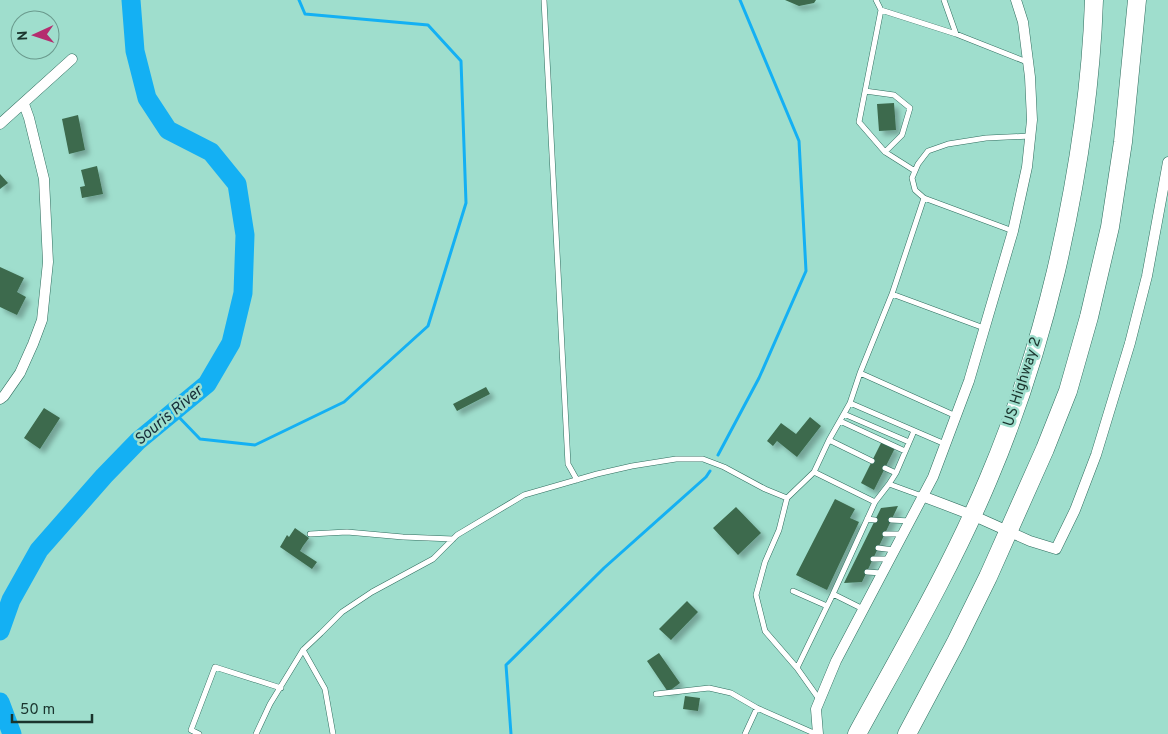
<svg xmlns="http://www.w3.org/2000/svg" width="1168" height="734" viewBox="0 0 1168 734" font-family="Overpass,sans-serif">
<style>
.lines{fill:none;stroke-linecap:round;stroke-linejoin:round}
.stream{stroke:#14b0f3;stroke-width:3}
.river{stroke:#14b0f3;stroke-width:19}
.building{fill:#3c6a4d;filter:url(#shadow)}
.service-casing{stroke:#2f6d5e;stroke-width:6}
.minor-casing{stroke:#2f6d5e;stroke-width:11}
.trunk-casing{stroke:#2f6d5e;stroke-width:19}
.service{stroke:#fff;stroke-width:5}
.minor{stroke:#fff;stroke-width:10}
.trunk{stroke:#fff;stroke-width:18}
.labels{text-anchor:middle;dominant-baseline:central;stroke-width:5;stroke-linejoin:round;paint-order:stroke}
.street-label{font-size:15px;fill:#1a342d;stroke:#9fdecd}
.water-label{font-size:16px;font-style:italic;fill:#172d39;stroke:#9fdecd}
</style>
<defs>
<filter id="shadow"><feDropShadow dx="4.5" dy="4.5" stdDeviation="2.5" flood-color="#0004"/></filter>
</defs>
<rect width="100%" height="100%" fill="#9fdecd"/>
<g class="lines">
<path class="stream" d="M174,412L200,439L255,445L344,402L428,326L466,203L461,61L428,25L305,14L299,0
M718,455L759,378L806,271L799,141L740,0
M511,734L506,665L604,568L706,477L710,471"/>
<path class="river" d="M0,631L11,600L39,550L104,476L138,441L207,384L231,343L243,293L245,235L237,184L211,152L168,130L147,98L135,51L131,0
M0,702L12,734"/>
</g>
<path class="building" d="M785,0H816L814,3L799,6Z
M894,103L896,130L879,131L877,104Z
M78,115L85,150L69,154L62,119Z
M97,166L103,194L82,198L80,187L85,186L81,170Z
M0,174L8,183L0,189Z
M0,267L24,278L17,292L26,297L17,315L0,307Z
M486,387L490,394L457,411L453,404Z
M44,408L60,418L40,449L24,438Z
M810,417L821,426L797,457L777,441L773,446L767,441L781,423L796,434Z
M882,441L895,448L874,490L861,483Z
M835,499L855,509L850,518L859,522L827,590L796,575Z
M898,506L862,582L844,583L881,508Z
M736,507L761,533L738,555L713,528Z
M295,528L309,538L303,546L300,551L317,562L312,569L280,547L287,535L289,537Z
M687,601L698,612L671,640L659,629Z
M659,653L680,683L668,692L647,661Z
M685,696L700,698L698,711L683,709Z"/>
<g class="lines">
<defs>
<path id="service" d="M544,0L568,464L577,480
M876,0L881,10L859,122L885,152L915,171
M944,0L956,34
M881,10L956,34L1027,62
M865,91L894,95L910,108L902,135L885,152
M924,198L892,294L984,328
M1013,231L924,198L915,190L912,178L918,164L928,151L948,144L986,138L1030,136
M892,294L860,373L956,416
M860,373L850,403L945,444
M844,414L909,442
M840,421L905,451
M829,440L872,461
M885,468L896,473
M814,472L829,440L850,403
M889,484L896,473L914,431
M787,498L814,472L875,502
M867,519L875,520
M891,520L910,521
M310,534L347,532L403,537L453,539
M885,534H902
M878,548L894,550
M873,559H889
M867,572L882,573
M793,591L827,606
M863,609L833,594L875,502L889,484L922,496
M797,668L833,594
M656,694L709,688L731,693L757,708L816,734
M199,734L191,730L215,667L281,688
M256,734L270,704L303,650
M333,734L325,689L303,650L321,633L342,612L372,592L433,559L457,535L524,495L597,474L632,466L676,459H703L724,467L765,489L787,498L779,530L765,562L756,595L765,631L797,668L819,699
M745,734L757,708"/>
<path id="minor" d="M0,124L72,59
M0,399L4,396L20,373L33,344L42,320L48,262L44,179L29,118L24,104
M922,496L972,515L1030,541L1056,549L1075,510L1096,455L1130,343L1147,276L1168,162
M818,734L816,709L836,661L933,477L969,381L1013,231L1027,167L1032,120L1030,77L1023,22L1016,0"/>
<path id="trunk" d="M857,734C903,650 951,568 988,480C1017,412 1039,342 1056,271C1077,180 1091,93 1094,0
M907,734L956,642L988,577L1045,449L1068,391L1089,317L1110,227L1123,142L1137,0"/>
</defs>
<use href="#service" class="service-casing"/>
<use href="#minor" class="minor-casing"/>
<use href="#trunk" class="trunk-casing"/>
<use href="#service" class="service"/>
<use href="#minor" class="minor"/>
<use href="#trunk" class="trunk"/>
</g>
<g class="labels">
<g class="street-label">
<text transform="translate(1023 382) rotate(-72)">US Highway 2</text>
</g>
<g class="water-label">
<text transform="translate(169 416) rotate(-40)">Souris River</text>
</g>
</g>
<g transform="translate(35 35) rotate(267)"><circle r="24" fill="#9fdecd" stroke="#6a9a8d"/>
<path d="M0-4L9 19L0 12L-9 19Z" fill="#b52d6f"/>
<text y="-8" font-size="14" font-weight="bold" text-anchor="middle" fill="#1a342d">N</text>
</g>
<path d="M12 714v8h80v-8" fill="none" stroke="#1a342d" stroke-width="2.5"/>
<text x="20" y="714" font-size="15" fill="#1a342d" stroke="#9fdecd" stroke-width="4" paint-order="stroke">50 m</text>
</svg>
